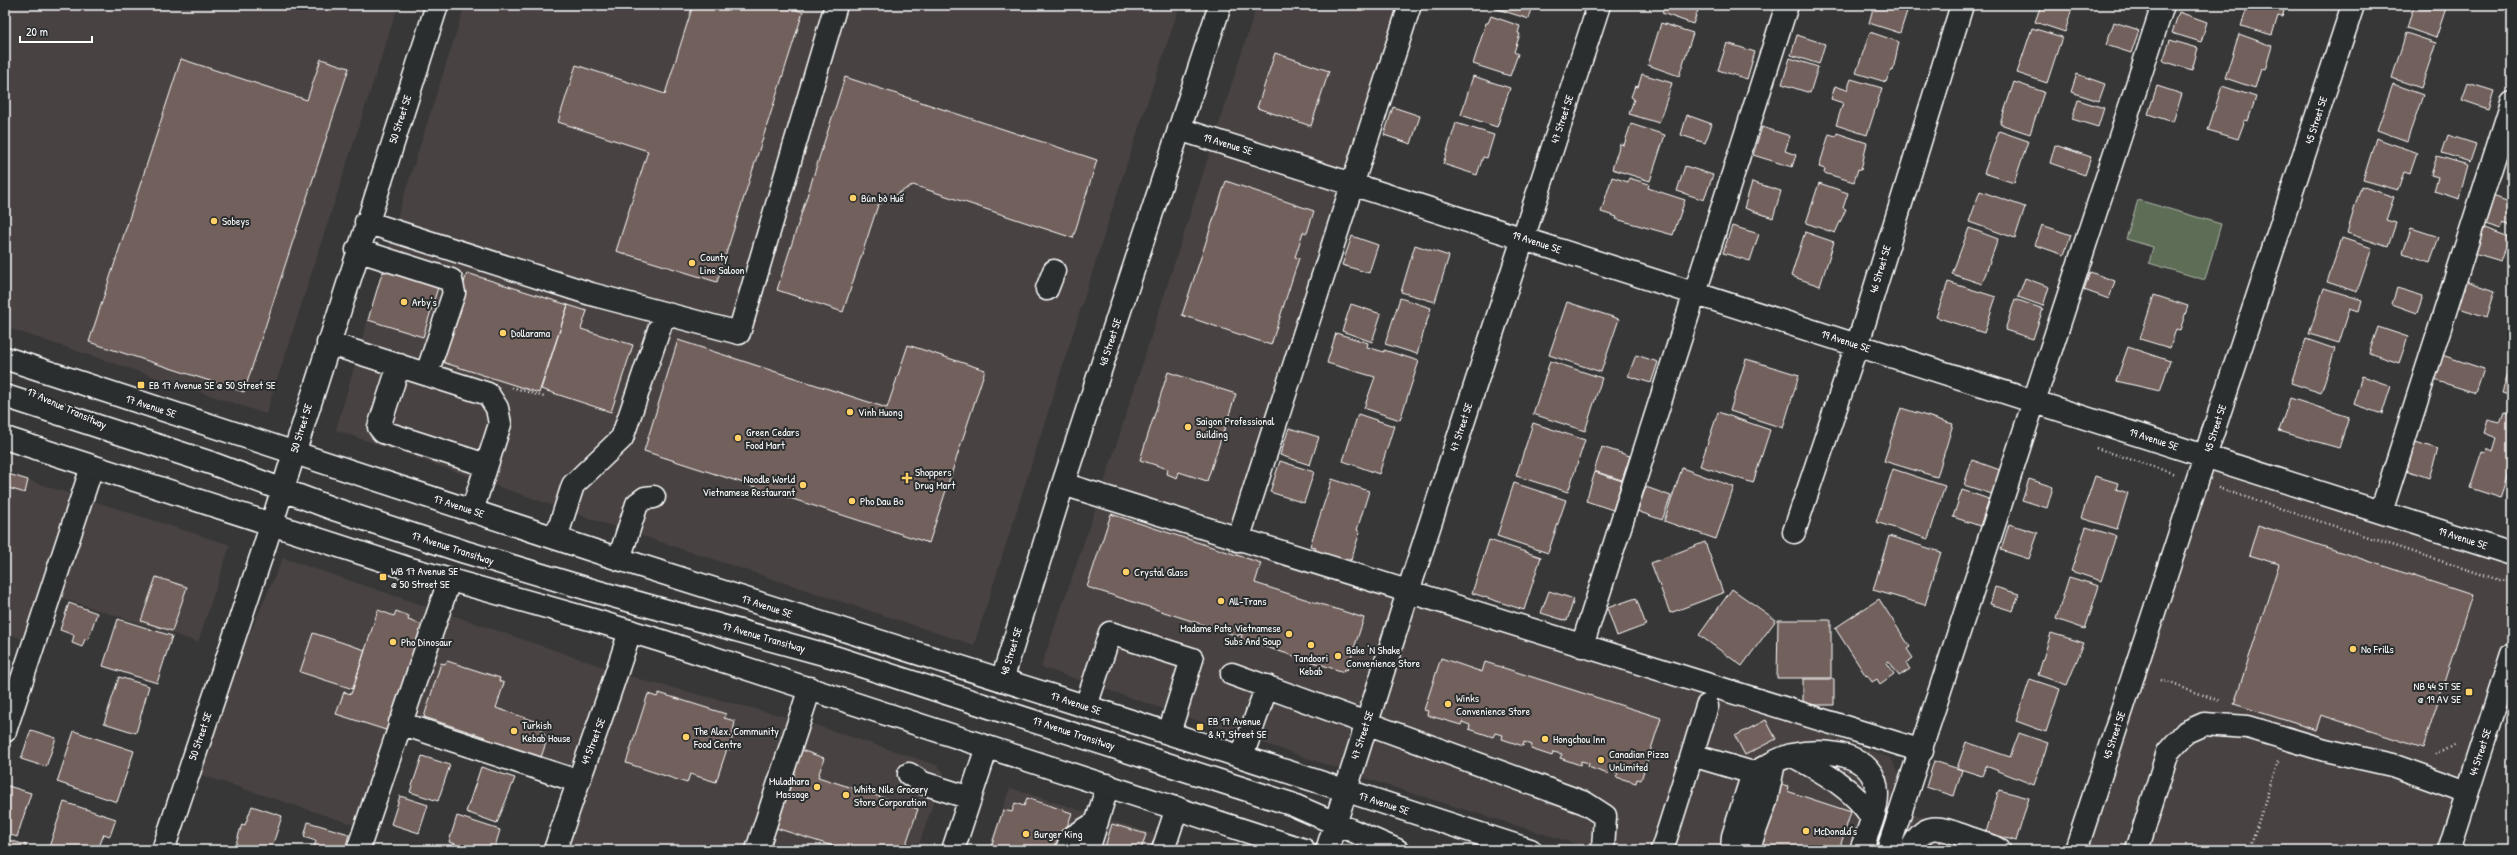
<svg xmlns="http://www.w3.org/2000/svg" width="2517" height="855" viewBox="0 0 2517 855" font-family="'Patrick Hand',sans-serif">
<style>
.built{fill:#494342}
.green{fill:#5d6d56;stroke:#aeb6aa}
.building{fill:#72605b;stroke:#fff}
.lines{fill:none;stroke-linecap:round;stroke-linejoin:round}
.minor-casing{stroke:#fff;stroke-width:25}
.major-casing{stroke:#fff;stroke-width:25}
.path{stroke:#fff;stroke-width:2.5;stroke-dasharray:1 3;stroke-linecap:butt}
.minor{stroke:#2a2d2e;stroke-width:22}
.major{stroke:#2a2d2e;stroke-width:22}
.poi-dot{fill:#ffd166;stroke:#2a2d2e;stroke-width:1.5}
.labels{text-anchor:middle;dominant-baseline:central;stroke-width:4;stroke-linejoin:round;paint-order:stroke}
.street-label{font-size:11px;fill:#fff;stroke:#2a2d2e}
.poi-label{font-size:11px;fill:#fff;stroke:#2a2d2e;text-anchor:start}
</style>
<rect width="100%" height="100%" fill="#383737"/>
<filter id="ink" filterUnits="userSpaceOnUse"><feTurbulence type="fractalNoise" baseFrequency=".025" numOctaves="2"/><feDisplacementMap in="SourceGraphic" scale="8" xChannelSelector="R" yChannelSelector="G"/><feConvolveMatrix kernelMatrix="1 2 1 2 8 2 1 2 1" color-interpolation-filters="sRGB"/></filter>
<g filter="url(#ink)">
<path class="built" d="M5,5H398L266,414L5,327Z
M465,5H1180L1125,169L974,645L612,526L336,430L398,215Z
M1257,5H1410L1238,540L1582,646L1891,758L1901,779L1893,807L2024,850H1596L1389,786L1041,667L1100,496Z
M2206,456L2512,554V654L2446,850H2076Z
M5,473L230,545L198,642L43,592L26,640L5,633Z
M283,558L645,681L787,717L749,850H555L577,781L401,723L365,828L189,771Z
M806,722L936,765L944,772L917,850H785L767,844Z
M1010,788L1188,845L1203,850H988Z"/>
<path class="green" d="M2138,200L2221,224L2205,280L2149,263L2153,247L2126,239Z"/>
<path class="building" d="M693,5H782L803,12L717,282L616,251L648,151L558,122L576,65L665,94Z
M1492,5H1533L1529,19L1491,7Z
M1665,5H1700L1693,24L1662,13Z
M1874,5H1909L1900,33L1869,23Z
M2041,5H2073L2065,32L2035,22Z
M2248,5H2286L2282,17L2278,16L2272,35L2241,26Z
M2414,5H2447L2436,38L2407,28Z
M2179,12L2207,22L2201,42L2172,33Z
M1491,16L1520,26L1518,33L1520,34L1514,52L1518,54L1510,76L1473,64L1486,23H1488Z
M2114,22L2139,30L2131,53L2106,45Z
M1661,23L1693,33L1679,76L1648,65Z
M2032,28L2062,37L2047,83L2017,73Z
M1870,32L1899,42L1893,70L1891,69L1886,82L1856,73Z
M2406,33L2436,43L2421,88L2392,78Z
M2239,34L2272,46L2265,70L2261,69L2255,88L2225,78Z
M1797,35L1825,44L1819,64L1791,55Z
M2170,40L2198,48L2192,70L2163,61Z
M1727,43L1755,52L1747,79L1718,70Z
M1275,53L1329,71L1311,126L1257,108Z
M1790,58L1818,67L1810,93L1782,84Z
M181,59L307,100L321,59L349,68L244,392L89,342Z
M1642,74L1672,83L1659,123L1629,114L1634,99L1631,97L1635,86L1638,87Z
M2077,74L2105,84L2099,101L2071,92Z
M1473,76L1510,88L1497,127L1461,115Z
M845,77L1097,160L1073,238L913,185L878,205L843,312L777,290Z
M1851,79L1882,88L1867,135L1836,125L1843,103L1831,99L1835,86L1847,90Z
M2014,82L2044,92L2030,134L2000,124Z
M2468,83L2494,91L2488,109L2462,100Z
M2393,84L2423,95L2407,141L2377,130Z
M2157,86L2182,94L2173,122L2148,114Z
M2222,86L2256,97L2248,121L2245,120L2238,139L2208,130Z
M2078,100L2104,108L2098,127L2072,119Z
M1393,107L1420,116L1411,144L1384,135Z
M1687,115L1712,124L1705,143L1681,135Z
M1456,123L1494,135L1487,158L1483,157L1477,175L1443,164Z
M1631,124L1665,135L1650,181L1612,169L1620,144L1624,145Z
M1762,127L1790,136L1785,151L1796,155L1792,167L1753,155Z
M1999,131L2028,141L2014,183L1984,173Z
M1837,133L1867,143L1861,170L1858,169L1854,182L1824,173L1825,169L1819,167L1829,134L1836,136Z
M2448,135L2476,144L2470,162L2442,153Z
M2376,138L2417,153L2410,174L2404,172L2398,190L2363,180Z
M2055,145L2091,157L2085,175L2050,163Z
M2437,156L2468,165L2459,199L2434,191L2438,177L2431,175Z
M2512,157V175L2507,173Z
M1685,166L1713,175L1704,200L1677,191Z
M1612,177L1628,182L1629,178L1649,184L1648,188L1685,200L1673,235L1616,219L1617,217L1601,212Z
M1226,181L1314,211L1307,233L1303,232L1295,257L1299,258L1271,345L1182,315Z
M1752,182L1781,191L1773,218L1744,208Z
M1819,183L1848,193L1843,208L1846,209L1835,233L1806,223Z
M2361,186L2394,197L2386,220L2396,223L2388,247L2347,233Z
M1980,191L2025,207L2015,238L1969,222Z
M2490,195L2512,203V226L2503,223L2501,229L2482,223Z
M2042,225L2071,235L2064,255L2035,245Z
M1732,226L1759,234L1750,261L1723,253Z
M2482,227L2512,238V249L2506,247L2501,261L2474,253Z
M1969,228L1998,239L1982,284L1952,274Z
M2411,228L2439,237L2430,262L2403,253Z
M1805,232L1834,242L1820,286L1791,276Z
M1352,236L1378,245L1369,273L1342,265Z
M2342,238L2372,248L2357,292L2327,282Z
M1415,245L1449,256L1435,302L1401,292Z
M391,269L439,284L423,337L368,320L382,273Z
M2090,272L2115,281L2109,299L2084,290Z
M467,273L568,305L539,393L439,361Z
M2025,278L2049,287L2043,306L2018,297Z
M2464,280L2495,291L2487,317L2456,307Z
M1948,282L1996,297L1984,333L1936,317Z
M2324,288L2362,300L2359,311L2350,308L2339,343L2309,334Z
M2397,288L2423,296L2417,313L2392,304Z
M2154,295L2188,306L2180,330L2176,329L2170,348L2140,339Z
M1400,298L1431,308L1417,354L1385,344Z
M2015,299L2043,309L2033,339L2005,330Z
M1567,302L1619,319L1601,372L1549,355Z
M1351,304L1381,314L1372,342L1342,331Z
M568,305L587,311L581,329L633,345L611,412L541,389Z
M2378,327L2408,337L2399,363L2369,353Z
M1336,333L1368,343L1367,347L1384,352V350L1419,361L1400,420L1364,408L1375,377L1327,363Z
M2306,339L2335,349L2321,393L2291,383Z
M678,340L887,408L908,345L985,370L929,543L644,451Z
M2128,347L2170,361L2160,391L2116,381Z
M2439,354L2484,369L2476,393L2431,379Z
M1636,355L1658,362L1651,383L1628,376Z
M1746,359L1799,375L1783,428L1730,411Z
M1550,361L1602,378L1585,431L1533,414Z
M1168,372L1236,394L1207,481L1179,472L1177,478L1167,474L1168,469L1140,460Z
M2508,373L2512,374V395L2502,392Z
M2362,376L2391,386L2382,414L2353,404Z
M2290,398L2349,417L2339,448L2279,431Z
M1901,408L1953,424L1937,477L1884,461Z
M1718,412L1770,430L1753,483L1700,466Z
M2504,412L2512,414V452L2509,460H2512V465L2501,498L2470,488L2482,451L2486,452L2487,448L2493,451L2497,438L2484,433L2488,420L2500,423Z
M1358,414L1394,426L1379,474L1343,461Z
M1533,423L1585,440L1568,492L1516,476Z
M1289,428L1319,437L1310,465L1280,455Z
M2409,440L2438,449L2429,478L2400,468Z
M1602,447L1630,456L1622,480L1594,471Z
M1972,460L2000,470L1992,494L1964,485Z
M1280,461L1314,472L1304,503L1270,492Z
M1682,468L1734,487L1716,539L1664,521Z
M1893,469L1945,486L1928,539L1876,522Z
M1595,472L1622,481L1613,510L1586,501Z
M5,473L28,480L25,493L5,487Z
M2095,476L2118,483L2116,489L2128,493L2117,529L2081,518Z
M1332,479L1369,491L1357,530L1360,532L1351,560L1347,558L1345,565L1314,555L1316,548L1310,546Z
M2029,479L2053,487L2047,508L2022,500Z
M1514,483L1566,500L1548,553L1497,536Z
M1646,487L1671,496L1662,520L1637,511Z
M1962,490L1989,499L1980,526L1953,517Z
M1111,514L1261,563L1255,583L1364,618L1347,670L1345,669L1344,672L1241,639L1242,635L1239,634L1238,636L1087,587Z
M2009,524L2038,533L2029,559L2001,550Z
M2258,525L2472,595L2423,748L2321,715L2316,730L2234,704L2279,564L2249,555Z
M2086,527L2116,536L2101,581L2071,571Z
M1889,536L1941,552L1925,605L1873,590Z
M1489,540L1541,557L1524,610L1472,593Z
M1705,542L1723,593L1670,613L1651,563Z
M156,577L187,587L172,631L141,621Z
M2069,577L2099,586L2085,629L2056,619Z
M1995,587L2019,594L2013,611L1990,604Z
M1732,589L1776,620L1742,666L1699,635Z
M1549,591L1574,599L1567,621L1541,613Z
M1636,598L1646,625L1617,636L1607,608Z
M1879,599L1910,647L1907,649L1913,658L1906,663L1910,669L1899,676L1889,661L1886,663L1894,674L1880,684L1877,679L1872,682L1867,675L1866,676L1835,628Z
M69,603L97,613L88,640L85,639L82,647L72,643L74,635L60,630Z
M378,610L394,616L396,611L409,616L408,620L426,626L392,732L336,714L344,692L351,694Z
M118,619L172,636L157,683L103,666Z
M1778,620H1831V678H1777Z
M313,633L365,650L353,689L300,672Z
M2051,633L2084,643L2067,685L2038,675Z
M1441,658L1482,672L1485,662L1661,718L1641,780L1637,779L1636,783L1616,777L1618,773L1609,770L1608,774L1588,767L1589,763L1581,761L1580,765L1560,758L1562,754L1553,752L1552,756L1531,749L1532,745L1524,742L1523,746L1502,739L1503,735L1495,733L1493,737L1469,729L1470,725L1462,722L1461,725L1427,715L1428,711L1424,710Z
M447,661L500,678L499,681L504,683L496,708L538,722L547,740L540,760L484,742L485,737L424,717L441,663L445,664Z
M119,677L149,686L136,733L104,723Z
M1803,679H1834V705H1803Z
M2030,679L2060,689L2046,732L2016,721Z
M659,693L726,714L724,718L735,721L730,750L727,749L716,782L690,774L687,783L626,763L648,694L657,697Z
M1766,720L1776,739L1745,755L1735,736Z
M31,730L56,738L46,767L21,759Z
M74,731L134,751L117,802L57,782Z
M2019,733L2048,743L2034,785L1986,766L1982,776L1957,768L1966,742L2010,757Z
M801,750L824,758L818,777L918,809L904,850H845L776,828Z
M422,756L450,765L438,801L410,792Z
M1934,761L1962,770L1954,796L1926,787Z
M481,767L515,778L497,823L466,812Z
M1780,784L1788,786L1787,791L1851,812L1839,850H1760Z
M5,785L31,793L17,837L5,833Z
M1999,790L2029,798L2016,841L1986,832Z
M400,796L428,805L419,833L391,824Z
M1027,798L1072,813L1067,827L1072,829L1065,850H990L1003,810L1012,812L1015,803L1024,806Z
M64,802L116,819L110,836L104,834L99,847L106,850H48Z
M252,806L282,816L271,850H234L242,824L245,825Z
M457,816L500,830L494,850H454L456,844L449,842Z
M308,822L349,834L345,850H313L316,841L304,837Z
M1112,824L1146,834L1141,850H1104Z
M1943,834L1968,846L1967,850H1919L1923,841L1939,846Z
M5,839L26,845L25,850H5Z"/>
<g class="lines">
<defs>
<path id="minor" d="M1179,129L2512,554
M366,222L591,294L739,333L836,5
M357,250L451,280L454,293L427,373
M1047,289L1054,271
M328,343L488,394L497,408L500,424L472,511
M399,365L379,427L383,432L486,465
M5,396L211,463L334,509L465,552L595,591L834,657L1291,804L1397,850
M1063,484L1922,751
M2381,512L2512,102
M1794,532L1863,327L1962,5
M556,538L573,485L622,438L664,315
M1238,540L1410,5
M619,559L637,504L645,498L654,497
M1582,646L1787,5
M1232,674L1585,803L1605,816L1603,850
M1002,680L1063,484L1220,5
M1086,706L1110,633L1192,659L1169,733
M1707,706L1692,755L1753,773C1766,767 1779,758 1792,755C1823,748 1877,752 1877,794C1877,812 1867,833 1861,850
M400,723L577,781
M5,731L92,467
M1791,755C1820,770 1855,789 1872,818
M1242,756L1267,686
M909,774L923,783L970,798
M163,850L263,551L437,5
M358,850L449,581
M555,850C579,777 607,705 630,631
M757,850L810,688
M953,850L987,747
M1067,850L1071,838L1097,822
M1088,850L1108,785
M1163,850L1177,808
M1327,850L1408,592L1599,5
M1662,850L1692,755
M1732,850L1733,836L1753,773
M1748,850L1766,801L1774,763
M1888,850L2163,5
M1911,850C1924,819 1942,828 1967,837C1978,841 1990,844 1999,850
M2076,850L2353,5
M2137,850L2168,752L2186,732L2204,724L2248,727L2325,750L2392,765L2467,792
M2449,850L2512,654"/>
<path id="major" d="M5,358L619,559L1072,702L1530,850
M5,438L404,567L593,620L662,641L1304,850"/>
</defs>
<use href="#minor" class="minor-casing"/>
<use href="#major" class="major-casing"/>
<path class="path" d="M512,387L544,397
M2096,448L2175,474
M2218,488L2499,580L2512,581
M2161,680L2220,701
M2435,755L2454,745
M2249,850L2279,759"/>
<use href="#minor" class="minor"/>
<use href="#major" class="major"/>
</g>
</g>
<g class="poi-dot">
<circle cx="853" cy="198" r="4"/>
<circle cx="214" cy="221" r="4"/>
<circle cx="692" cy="263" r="4"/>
<circle cx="404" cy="302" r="4"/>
<circle cx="503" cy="333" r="4"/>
<rect x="137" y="381" width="8" height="8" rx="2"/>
<circle cx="850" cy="412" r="4"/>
<circle cx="1188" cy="427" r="4"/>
<circle cx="738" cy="438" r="4"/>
<path d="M905 472h4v4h4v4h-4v4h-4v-4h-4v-4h4z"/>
<circle cx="803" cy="485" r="4"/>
<circle cx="852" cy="501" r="4"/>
<circle cx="1126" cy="572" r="4"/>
<rect x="379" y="573" width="8" height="8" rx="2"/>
<circle cx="1221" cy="601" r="4"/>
<circle cx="1289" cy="634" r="4"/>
<circle cx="393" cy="642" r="4"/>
<circle cx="1311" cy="645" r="4"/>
<circle cx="2353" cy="649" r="4"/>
<circle cx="1338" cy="656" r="4"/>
<rect x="2465" y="688" width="8" height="8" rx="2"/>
<circle cx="1448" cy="704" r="4"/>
<rect x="1196" y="723" width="8" height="8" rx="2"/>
<circle cx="514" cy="731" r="4"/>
<circle cx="686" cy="737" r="4"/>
<circle cx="1545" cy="739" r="4"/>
<circle cx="1601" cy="760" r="4"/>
<circle cx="817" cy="787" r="4"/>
<circle cx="846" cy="795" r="4"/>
<circle cx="1806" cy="831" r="4"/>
<circle cx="1026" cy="834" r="4"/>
</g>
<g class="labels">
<g class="street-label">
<text transform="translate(400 119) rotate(-72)">50 Street SE</text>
<text transform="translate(1562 119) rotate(-72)">47 Street SE</text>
<text transform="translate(2316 120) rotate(-72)">45 Street SE</text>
<text transform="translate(1228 144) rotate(17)">19 Avenue SE</text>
<text transform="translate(1537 242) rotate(18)">19 Avenue SE</text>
<text transform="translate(1880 269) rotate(-73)">46 Street SE</text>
<text transform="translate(1846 341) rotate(18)">19 Avenue SE</text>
<text transform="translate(1110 342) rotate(-72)">48 Street SE</text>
<text transform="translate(151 406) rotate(18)">17 Avenue SE</text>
<text transform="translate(67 408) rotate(24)">17 Avenue Transitway</text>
<text transform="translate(1461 427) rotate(-72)">47 Street SE</text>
<text transform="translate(301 428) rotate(-73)">50 Street SE</text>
<text transform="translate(2215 428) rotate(-72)">45 Street SE</text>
<text transform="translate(2154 439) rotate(18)">19 Avenue SE</text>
<text transform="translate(459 506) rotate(18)">17 Avenue SE</text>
<text transform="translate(2463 538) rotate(18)">19 Avenue SE</text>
<text transform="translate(453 548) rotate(18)">17 Avenue Transitway</text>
<text transform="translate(767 606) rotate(18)">17 Avenue SE</text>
<text transform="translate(764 637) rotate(16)">17 Avenue Transitway</text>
<text transform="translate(1011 651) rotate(-73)">48 Street SE</text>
<text transform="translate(1076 703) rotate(18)">17 Avenue SE</text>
<text transform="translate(1074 733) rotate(18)">17 Avenue Transitway</text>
<text transform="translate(1362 735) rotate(-72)">47 Street SE</text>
<text transform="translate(2114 735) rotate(-72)">45 Street SE</text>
<text transform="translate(200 736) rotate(-71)">50 Street SE</text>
<text transform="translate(593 741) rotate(-69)">49 Street SE</text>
<text transform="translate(2480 752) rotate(-72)">44 Street SE</text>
<text transform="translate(1384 803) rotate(18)">17 Avenue SE</text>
</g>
<g class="poi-label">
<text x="861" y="198">Bún bò Huế</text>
<text x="222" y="221">Sobeys</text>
<text x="700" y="257">County<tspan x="700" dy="13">Line Saloon</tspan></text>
<text x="412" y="302">Arby's</text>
<text x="511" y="333">Dollarama</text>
<text x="149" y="385">EB 17 Avenue SE @ 50 Street SE</text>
<text x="858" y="412">Vinh Huong</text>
<text x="1196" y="421">Saigon Professional<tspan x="1196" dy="13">Building</tspan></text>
<text x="746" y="432">Green Cedars<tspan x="746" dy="13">Food Mart</tspan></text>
<text x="915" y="472">Shoppers<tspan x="915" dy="13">Drug Mart</tspan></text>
<text x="795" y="479" text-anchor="end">Noodle World<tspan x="795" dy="13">Vietnamese Restaurant</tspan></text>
<text x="860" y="501">Pho Dau Bo</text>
<text x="391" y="571">WB 17 Avenue SE<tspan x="391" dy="13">@ 50 Street SE</tspan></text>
<text x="1134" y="572">Crystal Glass</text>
<text x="1229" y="601">All-Trans</text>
<text x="1281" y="628" text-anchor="end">Madame Pate Vietnamese<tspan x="1281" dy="13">Subs And Soup</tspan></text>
<text x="401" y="642">Pho Dinosaur</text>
<text x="2361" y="649">No Frills</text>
<text x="1346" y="650">Bake 'N Shake<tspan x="1346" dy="13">Convenience Store</tspan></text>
<text x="1311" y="658" text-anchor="middle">Tandoori<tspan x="1311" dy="13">Kebab</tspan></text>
<text x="2461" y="686" text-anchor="end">NB 44 ST SE<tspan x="2461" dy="13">@ 19 AV SE</tspan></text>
<text x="1456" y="698">Winks<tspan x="1456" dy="13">Convenience Store</tspan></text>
<text x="1208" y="721">EB 17 Avenue<tspan x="1208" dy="13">&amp; 47 Street SE</tspan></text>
<text x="522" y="725">Turkish<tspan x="522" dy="13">Kebab House</tspan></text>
<text x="694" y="731">The Alex. Community<tspan x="694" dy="13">Food Centre</tspan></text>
<text x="1553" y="739">Hongchou Inn</text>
<text x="1609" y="754">Canadian Pizza<tspan x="1609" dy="13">Unlimited</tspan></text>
<text x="809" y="781" text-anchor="end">Muladhara<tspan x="809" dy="13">Massage</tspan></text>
<text x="854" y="789">White Nile Grocery<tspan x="854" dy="13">Store Corporation</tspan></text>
<text x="1814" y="831">McDonald's</text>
<text x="1034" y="834">Burger King</text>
</g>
</g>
<rect width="2517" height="855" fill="none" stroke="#2a2d2e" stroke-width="20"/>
<rect x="10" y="10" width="2497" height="835" fill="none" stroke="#fff" stroke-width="1.5" filter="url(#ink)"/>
<path d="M20 36v6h72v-6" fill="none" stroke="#ffffff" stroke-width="2"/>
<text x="26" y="36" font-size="12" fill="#ffffff" stroke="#2a2d2e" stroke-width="3" paint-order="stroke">20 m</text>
</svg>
